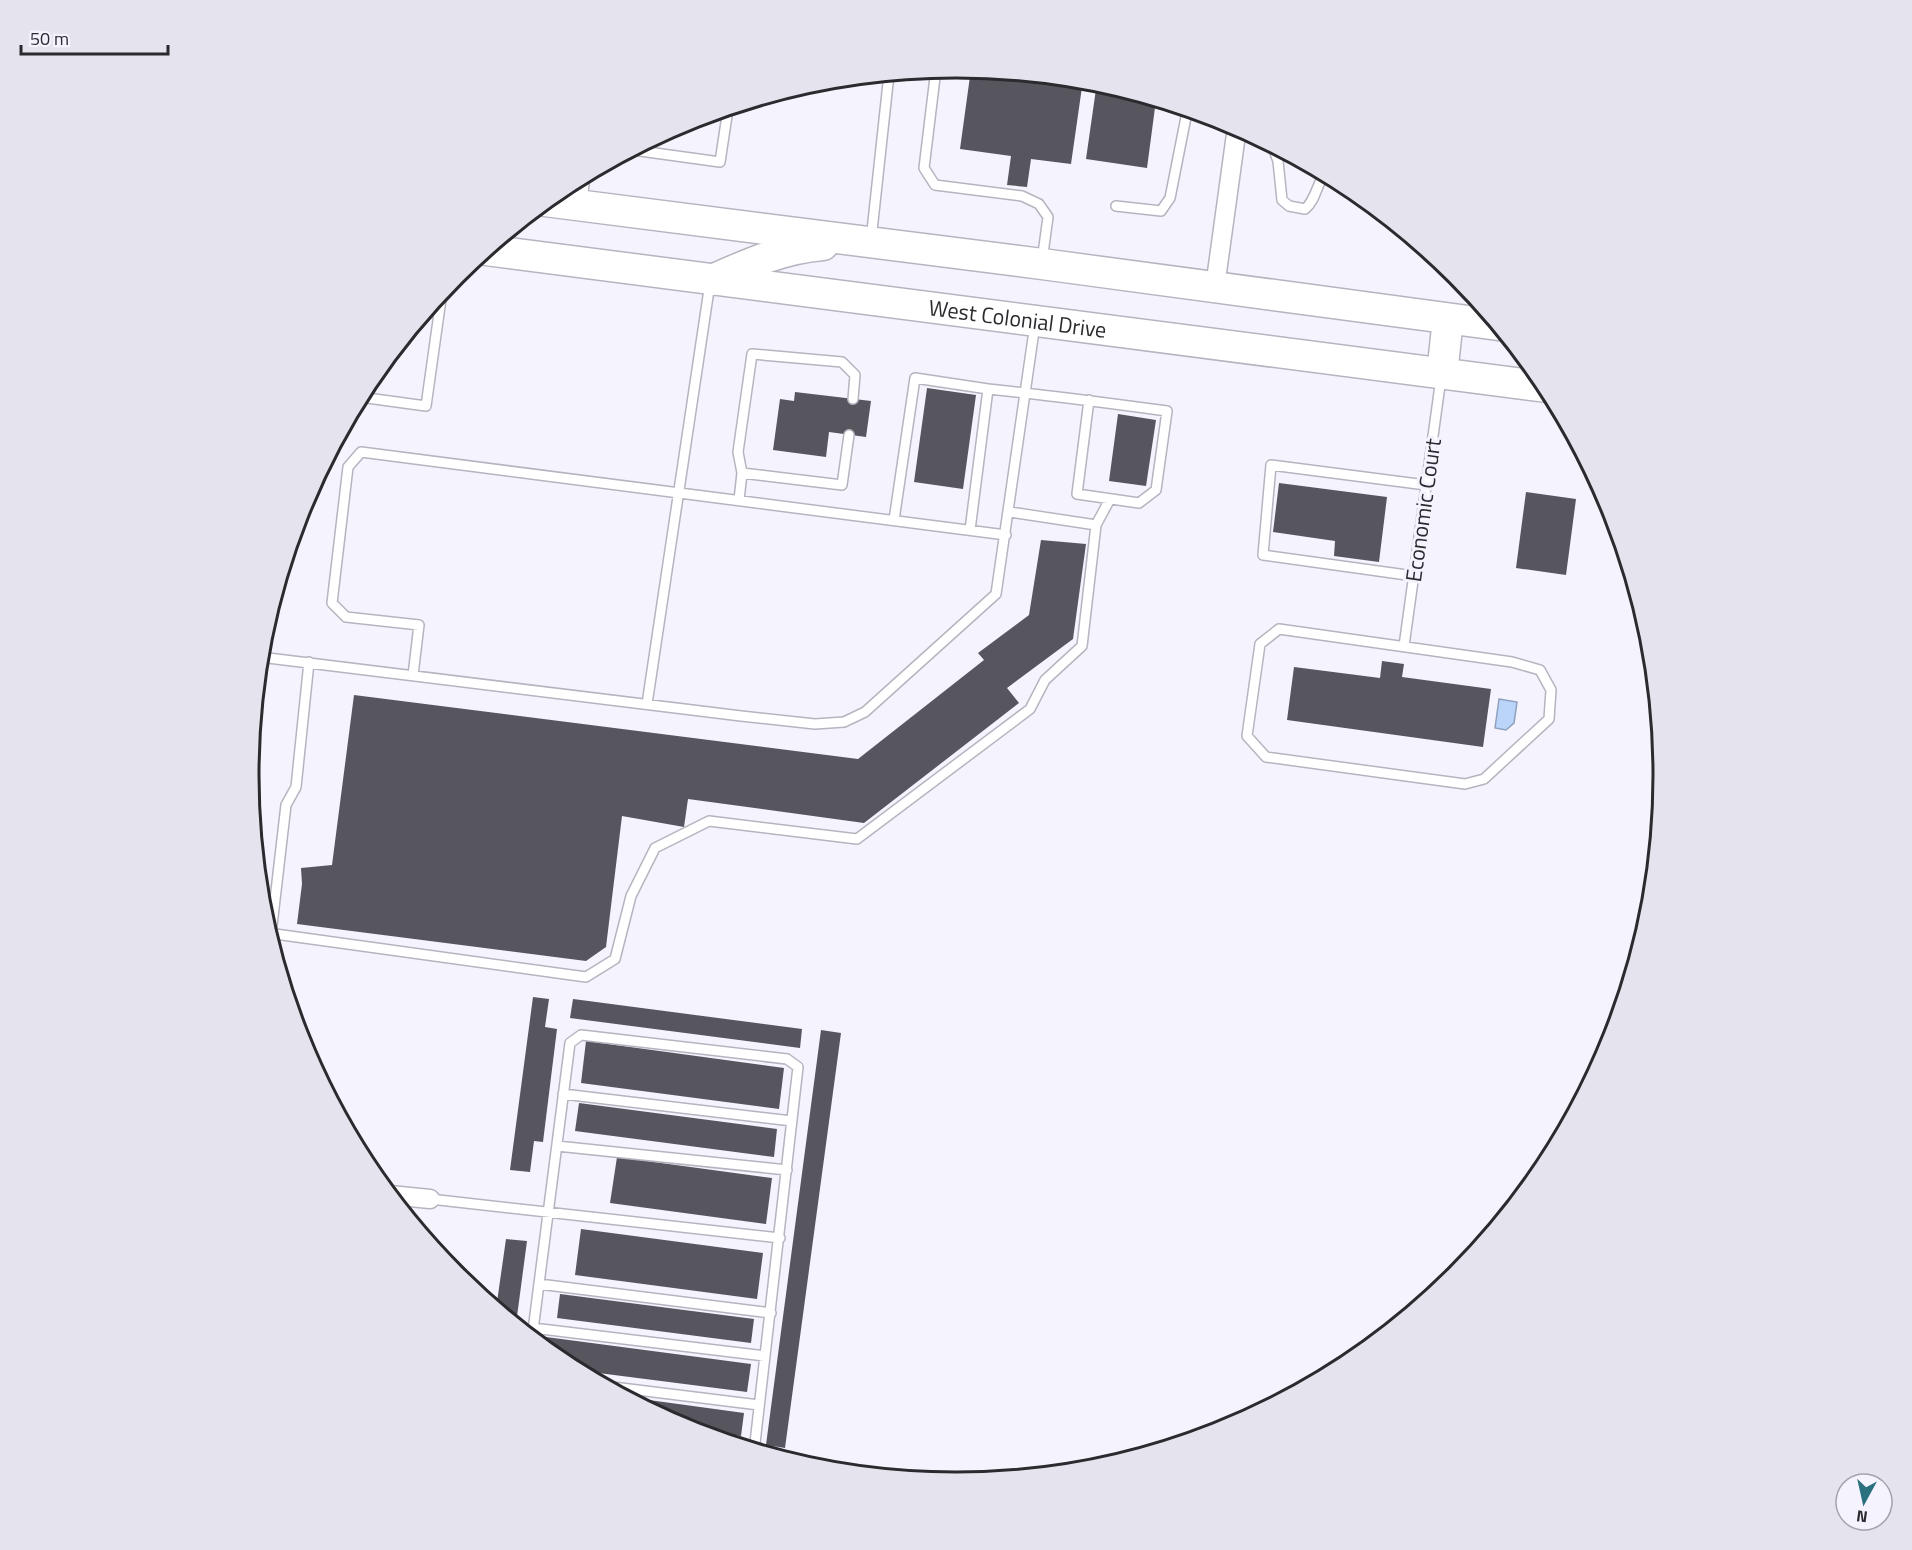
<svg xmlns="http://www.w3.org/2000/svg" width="1912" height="1550" viewBox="0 0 1912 1550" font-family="'Titillium Web',sans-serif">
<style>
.water{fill:#bbd4fa;stroke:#90a1bd;stroke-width:1.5}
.building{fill:#57555e}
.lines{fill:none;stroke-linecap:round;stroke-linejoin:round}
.service-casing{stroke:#b6b4bf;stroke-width:12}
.minor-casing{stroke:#b6b4bf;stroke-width:21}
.trunk-casing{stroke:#b6b4bf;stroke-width:33}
.service{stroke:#fff;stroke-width:9}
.minor{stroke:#fff;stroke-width:18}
.trunk{stroke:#fff;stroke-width:30}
.labels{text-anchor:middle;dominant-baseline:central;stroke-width:6;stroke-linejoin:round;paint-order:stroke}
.street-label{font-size:22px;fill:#2b2a2e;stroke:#f5f3fe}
.rim{fill:none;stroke:#2b2a2e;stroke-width:3}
</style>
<rect width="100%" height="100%" fill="#f5f3fe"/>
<path class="water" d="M1499,699L1517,702L1514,723L1506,730L1495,728Z"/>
<path class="building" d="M971,69L1083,80L1071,164L1031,159L1027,187L1007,185L1011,156L960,149Z
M1097,82L1156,100L1147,168L1086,159Z
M927,388L976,395L963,489L914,482Z
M795,392L871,401L866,437L829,432L826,457L773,450L780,399L794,401Z
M1118,414L1156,420L1146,486L1109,481Z
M1279,483L1387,497L1379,562L1334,556L1335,541L1273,532Z
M1526,492L1576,499L1566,575L1516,568Z
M1041,540L1086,544L1073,639L1007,688L1019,703L864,823L688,799L684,827L622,816L606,947L586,961L297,924L302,884L301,868L332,865L354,695L858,759L984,660L978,653L1029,615Z
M1382,661L1404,664L1402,677L1491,689L1483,747L1287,720L1294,667L1380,678Z
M533,997L549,999L545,1027L557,1029L543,1142L534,1141L530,1172L510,1170Z
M573,999L802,1029L800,1048L570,1018Z
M821,1030L841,1033L785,1448L766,1445Z
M586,1041L784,1068L779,1109L581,1083Z
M579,1103L777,1129L774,1157L575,1131Z
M617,1157L772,1178L766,1224L610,1203Z
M581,1229L763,1253L757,1299L575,1275Z
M506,1239L527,1241L516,1324L496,1309Z
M560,1294L754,1319L751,1343L557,1318Z
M546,1337L751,1364L747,1392L575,1370L544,1348Z
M627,1397L744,1413L741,1436L685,1429Z"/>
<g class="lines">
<defs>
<path id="service" d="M936,69L924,168L935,185L1022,196L1039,204L1048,217L1042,261
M1236,131L1253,135
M1272,145L1278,161L1282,200L1289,206L1305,209C1316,200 1316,185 1325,174
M633,150L720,162L728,109
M582,202L585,175
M1116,206L1161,211L1170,198L1187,112L1206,115
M871,240L889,74
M360,397L426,406L442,292
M849,435L842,485L742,473L738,452L752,354L842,362L855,375L853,399
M739,500L742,473
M894,520L915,378L988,389
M1096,525L1110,499
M970,530L988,389C1048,395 1108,403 1167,411L1156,490L1139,503L1077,494L1089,400
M1414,576L1263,555L1271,465L1426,485
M1279,629L1512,662L1540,670L1551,690L1549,719L1484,779L1465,784L1266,757L1247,736L1260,644Z
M1404,646L1441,378
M260,657L741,716L815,724L844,722L865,712L996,594L1035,324
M413,675L419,625L346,617L332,603L348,467L361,452L1006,535
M647,704L710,283
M268,933L586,977L615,959L631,896L655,848L709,821L857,839L1030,709L1045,680L1082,646L1096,525L1010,512
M271,934L286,805L296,787L309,662
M563,1094L792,1121
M557,1146L787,1170
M430,1199L780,1238
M539,1284L771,1313
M533,1328L765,1356
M532,1338L570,1043L581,1035L787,1059L798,1067L755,1443L747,1447
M605,1386L759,1405"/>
<path id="minor" d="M1215,287L1237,127
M390,1195L430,1199"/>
<g id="trunk">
<path d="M545,201L1042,264L1498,325"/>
<path id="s1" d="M486,250L1547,387"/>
<path d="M712,280C748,264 783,248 823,245"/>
<path d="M1442,374L1448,319"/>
</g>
</defs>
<use href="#service" class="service-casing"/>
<use href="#minor" class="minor-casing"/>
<use href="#trunk" class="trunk-casing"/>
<use href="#service" class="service"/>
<use href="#minor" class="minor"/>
<use href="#trunk" class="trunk"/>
</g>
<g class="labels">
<g class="street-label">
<text stroke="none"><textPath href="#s1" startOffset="536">West Colonial Drive</textPath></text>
<text transform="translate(1423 510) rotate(-82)">Economic Court</text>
</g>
</g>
<path d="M0 0H1912V1550H0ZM259 775a697 697 0 1 1 1394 0a697 697 0 1 1-1394 0Z" fill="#e5e3ed" fill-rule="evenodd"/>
<path class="rim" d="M259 775a697 697 0 1 1 1394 0a697 697 0 1 1-1394 0Z"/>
<g transform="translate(1864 1502) rotate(188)"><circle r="28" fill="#f5f3fe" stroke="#a4a3ab" stroke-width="1.5"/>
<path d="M0-4.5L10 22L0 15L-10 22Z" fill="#2b707f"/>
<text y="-9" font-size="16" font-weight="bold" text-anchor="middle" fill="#2b2a2e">N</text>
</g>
<path d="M21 45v9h147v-9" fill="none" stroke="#2b2a2e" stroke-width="3"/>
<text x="30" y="45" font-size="18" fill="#2b2a2e" stroke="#f5f3fe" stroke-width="4.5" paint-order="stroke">50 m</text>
</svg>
